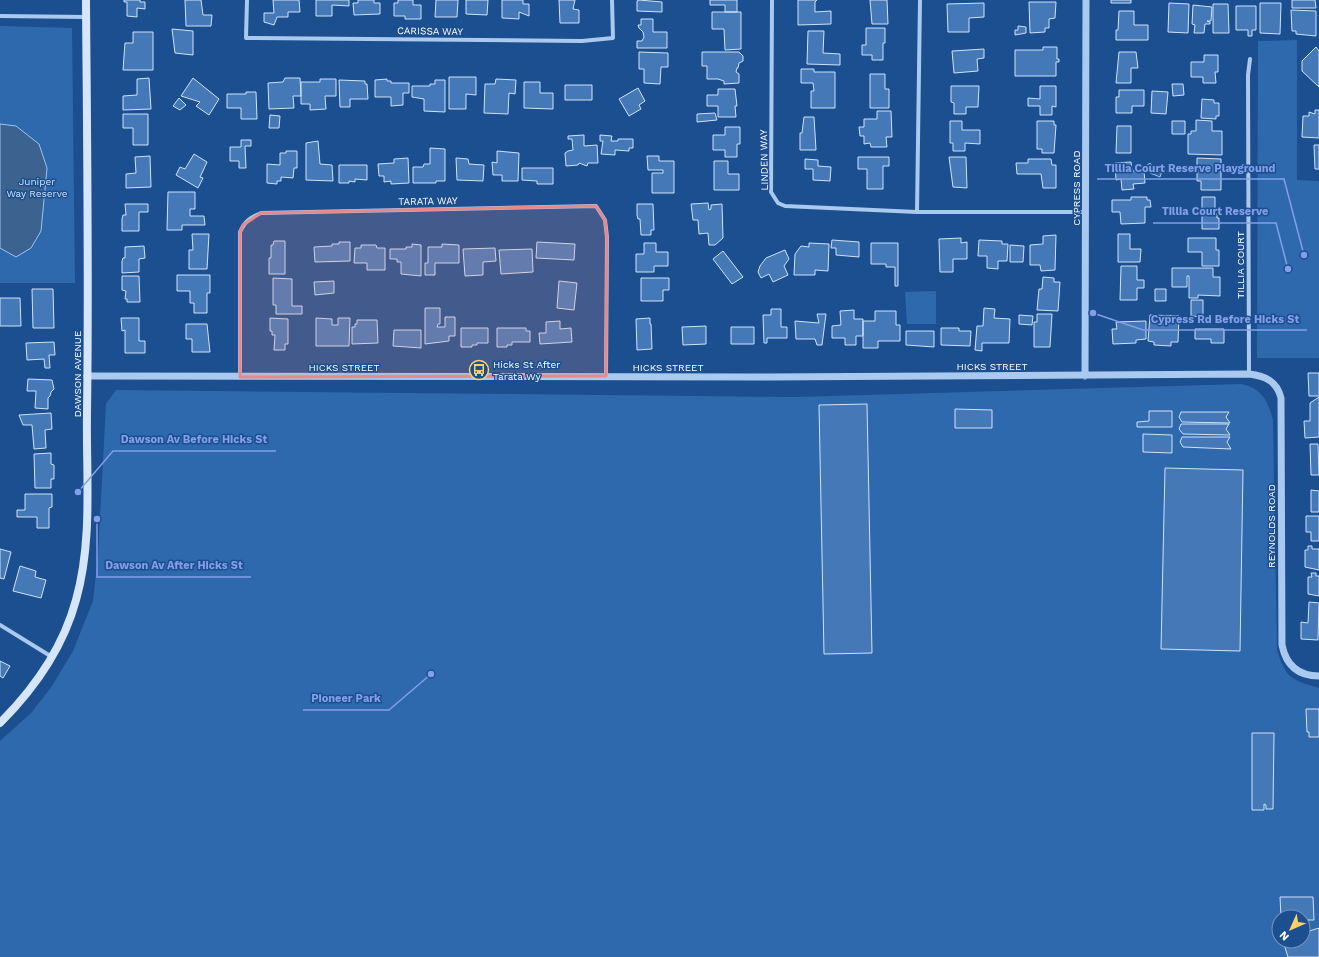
<svg xmlns="http://www.w3.org/2000/svg" width="1319" height="957" viewBox="0 0 1319 957" font-family="'Work Sans',sans-serif">
<style>
.green{fill:#2e69ad;fill-rule:evenodd}
.water{fill:#3c6290;stroke:#9cc4f0}
.building{fill:#4478b7;stroke:#cfe3fa}
.lines{fill:none;stroke-linecap:round;stroke-linejoin:round}
.minor{stroke:#a9c9ee;stroke-width:4}
.tertiary{stroke:#a9c9ee;stroke-width:7}
.secondary{stroke:#d6e6fa;stroke-width:8}
.marked{fill:#e88989;fill-opacity:0.2;stroke:#e88989;stroke-width:3;stroke-linejoin:round}
.labels{text-anchor:middle;dominant-baseline:central;stroke-width:3;stroke-linejoin:round;paint-order:stroke}
.street-label{font-size:10px;fill:#fff;stroke:#1b4f8f}
.park-label{font-size:10px;fill:#cfe3fa;stroke:#1b4f8f}
.poi-label{font-size:10px;fill:#fff;stroke:#1b4f8f;text-anchor:start}
.leader{fill:none;stroke:#839eea;stroke-width:1.5}
.callout-dot{fill:#839eea;stroke:#1b4f8f;stroke-width:1.5}
.callout-label{font-size:11px;text-anchor:middle;font-weight:bold;fill:#839eea;stroke:#1b4f8f;stroke-width:3;stroke-linejoin:round;paint-order:stroke}
</style>
<rect width="100%" height="100%" fill="#1b4f8f"/>
<path class="green" d="M0,26L72,28L75,283H0Z
M1297,40V180L1319,181V358H1257L1258,41Z
M936,291V324H907L905,292Z
M1241,384C1262,388 1268,401 1273,420L1277,650C1286,679 1292,680 1319,688V957H0V741L31,713L52,686L73,651L93,601L98,556L106,404L116,390L797,397ZM1279,917H1303V941H1279Z"/>
<path class="water" d="M0,124L16,126L39,144L47,168L41,231L31,248L16,257L0,248Z
M1150,163L1154,168L1162,171L1160,177L1150,173L1145,167Z"/>
<path class="building" d="M124,0H140V2H145V9L137,8V17L127,16V2H124Z
M185,0H201L203,15H212L211,26H186Z
M273,0H299L300,12H288V17H277L274,25L264,22V13H274Z
M316,0H349V6L332,5V16H316Z
M358,0H374V3H380V14L354,15L353,3H358Z
M398,0H413V5H421V19H405V16H394V3H398Z
M436,0H458L457,17H435Z
M466,0H488L487,15L466,14Z
M502,0H523V4H529V16L519,12V19L502,18Z
M559,0H575L573,9L579,10V23H560Z
M639,0L662,2V12L637,11V1Z
M710,0H737V12H725V5H710Z
M798,0H817L815,2V12L831,11V24L798,25Z
M870,0H887L888,24H872Z
M1111,0H1131V3H1111Z
M1292,0H1315L1316,8H1292Z
M1029,2H1056L1055,18L1049,19V28H1045V32L1030,33Z
M984,3V17L969,18V32H948L947,4Z
M1169,3L1189,4L1188,33L1168,32Z
M1260,3H1281L1280,34L1260,33Z
M1213,4H1228L1229,33H1213Z
M1193,5L1212,7L1211,21H1207L1210,22V24H1205L1204,33H1194L1195,25L1192,24Z
M1236,6H1256V30H1252V36H1248V30H1236Z
M1291,10L1316,11V36L1296,34V31H1292Z
M1119,11H1134V25H1148V40H1116V30H1118Z
M712,12H741V49L725,50L724,29H712Z
M641,19H653V32H667V48H637V41H642L644,37L643,32L639,28L638,25H641Z
M1018,26L1026,27V33L1015,35V30H1018Z
M866,28H885V43H883V60H872V55H862V45H866Z
M172,29L193,31V55L175,53Z
M808,31H824L823,53L840,54V65L807,64Z
M133,32H153V70H123L125,43H133Z
M1043,47H1057V59H1059V62H1056V76H1015V50H1043Z
M1316,47L1319,51V87L1302,71V61Z
M984,49V58L977,59L978,71L954,73L952,51Z
M639,52L668,53V67H661L660,84L644,83V69H639Z
M702,52H739L743,56V61L739,63L738,68H737L736,72L739,74V83L724,84V81L718,79H707V66H702Z
M1119,52H1136L1138,68H1131V83H1116Z
M1204,55H1218V72H1215L1216,83H1203V77H1191V62H1204Z
M801,69H814V72H835V108H811V91H814L813,83H801Z
M870,74H885V89H889V108H870Z
M449,77H476V95L466,94V109H449Z
M149,78L151,109L123,110V96L137,95V79Z
M193,78L219,99L209,115L196,106L200,102L181,96Z
M285,78H300L301,96H293L294,108L269,109L268,83L283,82Z
M320,79H336V96H325L326,109L310,110V104H301V82H320Z
M387,79V81H391V83H409V93H403V105L391,106V97H375V80Z
M496,79L516,80L515,94L509,93L508,114L484,113L485,84H495Z
M339,80L365,81V84H367L368,99H350V107H340Z
M435,80H445V112L424,111V99L412,97V86H430V84H435Z
M524,82H540V93H553V109L524,108Z
M1172,84H1183L1184,95L1173,96Z
M565,85H592V100H565Z
M951,86H979L978,107H966V114H954V103L951,102Z
M1040,86H1056V107L1052,106V115H1040V106H1028V98L1040,99Z
M638,88L645,101L639,105L641,109L629,116L619,99Z
M718,89H735L737,106H735L736,117H718V106H707V95H718Z
M1119,90H1144V106H1132V113H1116V97H1119Z
M1152,91L1168,92L1166,114L1151,113Z
M246,92H256L257,119H241V108H227V94H246Z
M179,98L186,105L180,110L173,106Z
M1202,99L1214,100V103H1219V116H1216V119L1201,118Z
M1315,110H1319V138L1302,137L1303,116H1309V112L1315,114Z
M877,111H891L892,137H886L887,147H871L870,143L864,144V136H860L859,127H864V119H877Z
M715,113L717,120L697,122V114Z
M123,114H148V145H133V128H123Z
M270,115L280,116L279,128H269Z
M804,117H814L816,150H800V133H802Z
M1196,120L1212,121V131H1222V155L1188,154V134H1191V131H1196Z
M950,121H962V130H980V144L965,143V151H953V143H950Z
M1037,121H1054V125H1056L1054,153H1042V149H1037Z
M1172,121H1185V134H1172Z
M1117,126H1131V153H1116Z
M725,127H740V144H737V157H725V150H713V135H725Z
M584,135V146L597,145L598,163H588L587,166L579,163L578,165L566,166L565,153L568,151L573,150L572,139H568V136Z
M600,135L612,136L611,141H618V139H633V148H629V151L615,150V155L601,154L603,141H600Z
M241,140H251V146H245L246,168H239V161H230V147H241Z
M318,141L320,164L332,165L333,181L306,180V143Z
M1314,145H1319V169H1315Z
M430,148L445,149V181H436V183H413V167H423L424,164H430Z
M286,151H297V168H294L293,178L281,177V181H277V184L267,183V164L280,165V153H286Z
M497,151L519,153L518,181H502V175H493L492,162L497,163Z
M194,154L207,162L202,173L200,177L203,178L198,188L176,175L180,167L185,169Z
M150,156L151,187L126,188V174L136,173L135,157Z
M647,156H659V161H674V193H652V173H663V170H648Z
M858,157H889V166H883V189H867V169H858Z
M949,157H966L967,188L953,187Z
M408,158L409,183L391,184V181L384,182V176H379L378,164L394,163V159Z
M456,158L468,159L469,164L484,165L483,181L457,180Z
M1197,158L1221,159V190H1201V181H1197Z
M805,159L818,160V166L831,167L830,181L813,180V169H805Z
M1028,159H1051L1052,165H1056V188H1043L1041,174H1017L1016,163H1028Z
M714,161H728V174H739V190H714Z
M1131,162L1132,171L1144,170L1145,183L1133,184L1134,189L1122,190L1121,179L1116,180L1115,163Z
M339,165H367V180L355,179V182L349,181V183H339Z
M522,168H553V184H537V181L522,180Z
M168,192H195V209H190V216H204L205,225H182V230H167Z
M1131,197H1147V200H1150L1151,207H1145V223L1121,224L1120,212H1112V200H1131Z
M1202,197H1215V214H1217V218H1219V229H1202Z
M708,203L709,210L711,209V205L722,204L723,238L715,245H709L708,233L699,234L698,220H693L691,204Z
M125,204H148V212H139V231H122V219L123,215H126Z
M637,204H653L654,230H651V235H641L640,219H638L637,215Z
M192,234H209L207,269H189V250H193Z
M1118,234H1130V249H1141L1140,262H1118Z
M1056,235L1055,270L1041,271L1040,265H1030V245L1043,244V236Z
M961,238V243L967,242V259H953V272H940L939,239Z
M1188,238H1216V250H1219V266H1202V252H1188Z
M832,240L859,242V257L836,255V248H831Z
M979,240L1002,241V244H1008L1007,261H998V269L987,268V256H978Z
M274,241H285V274H269V258H271V245H273Z
M339,242H350V261L315,262L314,247L332,246V244H339Z
M537,242L575,244L574,260L536,258Z
M644,243H656V252H668V266H654V272H636V254H644Z
M809,243L829,244L828,271L815,270V275H794L795,254L801,246L809,247Z
M871,243H898V286H895V267H886V264H871Z
M412,244L421,245V276L401,274V262H397V259H390V249H406V247H412Z
M442,244L459,245V263H435V275H425V263H428V247H442Z
M361,245H376L377,248H385V270H367V263H354L355,248H361Z
M1010,245L1024,246L1023,262H1010Z
M144,246L145,258L139,259V272L122,273V261L123,258H125V247Z
M495,248L496,261L483,262V275L465,276L463,249Z
M532,249L533,272L501,274L499,250Z
M785,250L789,259L784,266L788,275L773,282L769,274L761,278L758,272L760,266L766,258Z
M723,251L743,277L732,284L713,259Z
M1121,266H1137V280H1144V288H1137V300H1120Z
M1172,268H1213V277H1220V296L1198,295V298H1189V276H1187V287H1172Z
M177,275H210V293H207V313H194V303H190V291H177Z
M122,276H139L140,302H127V299H125L126,291L122,290Z
M1043,277L1054,278V282H1060L1058,311L1037,310L1039,289H1042Z
M273,278L292,279V306H302V314H276V305H273Z
M641,278H669V290H663V301H641Z
M334,281V293L315,295L314,282Z
M559,281L577,283L574,310L557,308Z
M32,289H53L54,328H33Z
M1155,289H1166V301H1155Z
M0,298H20L21,326H0Z
M1191,300H1203V317L1191,316Z
M425,308H440V324H438L437,327H445V317H455V336H449V341L425,344Z
M984,308L995,309L994,318L1010,319L1009,343H982V351L975,350L977,326H983Z
M771,309H781V327H787V338H767V343H764L763,315H771Z
M854,310V319H863V336H856V345H845V338H832V326L841,325L840,311Z
M875,311H896V325H900V341H878V348H863V321H875Z
M817,314H826L822,345H817L815,339H796L795,321L819,323Z
M1037,314H1052L1050,347H1034V322H1037Z
M1019,315L1033,316L1032,325L1019,324Z
M1150,315L1179,316L1178,342H1171V346L1154,345V342L1148,341Z
M121,318H139V341H145V353H125V330L122,331Z
M270,318L288,319V344H285V350H274L275,335H272V331H270Z
M316,318L332,319V325H338V318H350L349,346H316Z
M650,318V324H651L652,349L637,350L636,319Z
M357,320H377L378,343L352,344V327H355V324H357Z
M560,321V329L571,328L572,342L540,344L539,333H546V322Z
M1146,321V339L1136,340V343L1113,344L1112,329H1117L1116,322Z
M186,324H207L210,352H192V339H186Z
M706,326V344L683,345L682,327Z
M731,327H754V344H731Z
M461,328H488V343H477V345H472V347H461Z
M497,328H526V331H530V342H512V345H507V347H497Z
M941,328H959V331H971L970,346L941,345Z
M1195,329H1224V343H1211V339H1195Z
M394,330H421V348L393,346Z
M906,331H934V347L906,345Z
M54,342L55,355H49L50,368H45L44,359L27,360L26,343Z
M1308,373H1319V396H1309Z
M28,379L52,380L54,389L51,392L50,396L48,398V409L35,408L36,391H27Z
M1319,397V437L1305,438L1304,421H1310V403Z
M867,404L872,653L824,654L819,405Z
M955,409L992,410V428H955Z
M1149,411H1172V427H1137V422L1149,421Z
M1181,412H1229L1226,417L1230,423L1182,422L1179,417Z
M51,413L52,429L45,430L46,448L34,449L32,425H23L19,415Z
M1181,424H1229L1226,429L1230,435L1183,434L1179,429Z
M1143,434L1172,435V453L1143,452Z
M1182,437H1230L1227,442L1231,449L1183,447L1180,442Z
M1310,444H1318L1319,475H1311Z
M51,453V464L54,465V479H51V488H35L34,454Z
M1165,468L1243,470L1240,651L1161,649Z
M1311,490L1319,491V512H1311Z
M25,494H52V507L49,508V528H37V517H17V510H25Z
M1306,516H1319V541H1311V532H1306Z
M1308,546H1312V549H1319V570L1305,567V550H1308Z
M0,549L11,552L4,579L0,578Z
M20,566L36,571L35,577L46,580L41,598L13,591Z
M1311,573H1316V576H1319V596L1308,594V577H1312Z
M1309,602L1319,603L1318,640L1301,639V622L1308,623Z
M0,661L10,666L3,678L0,676Z
M1306,709H1319V737H1309V732H1307Z
M1252,733H1274L1273,809H1266V805L1264,804V810H1252Z
M1280,897H1313L1314,920H1303V917H1281Z
M1319,928V957H1288L1283,941H1303V933Z"/>
<g class="lines">
<path class="minor" d="M247,0L246,38L582,41L613,38L612,0
M772,0L771,192L778,203L785,206L917,212H1086
M0,16L86,17
M917,212L920,0
M1249,374L1248,75L1250,59
M240,377V232C245,221 251,217 261,213L596,206L605,220L607,237L606,376
M0,625L52,657"/>
<path class="tertiary" d="M87,376L768,377L1249,374C1265,376 1277,381 1281,398L1282,645C1286,665 1298,676 1319,676
M1085,376L1086,0"/>
<path class="secondary" d="M0,723C35,688 63,648 76,600C93,540 86,475 87,413C89,276 87,138 86,0"/>
</g>
<path class="marked" d="M596,206L605,220L607,237L606,376L240,377V232L243,225L261,213Z"/>
<defs>
<symbol id="bus-ring" viewBox="-11 -11 22 22"><circle r="9.5" fill="#1b4f8f" stroke="#ffd166" stroke-width="1.5"/><path d="M-5-6H5V4H4V6H2V4H-2V6H-4V4H-5ZM-3.5-4V0h7V-4ZM-3.5 1.2v1.5H-2V1.2ZM2 1.2v1.5H3.5V1.2Z" fill="#ffd166"/></symbol>
</defs>
<g fill-rule="evenodd">
<use href="#bus-ring" x="468" y="359" width="22" height="22"/>
</g>
<g class="labels">
<g class="street-label">
<text transform="translate(430 31) rotate(1)">CARISSA WAY</text>
<text transform="translate(764 160) rotate(-91)">LINDEN WAY</text>
<text transform="translate(1076 188) rotate(-90)">CYPRESS ROAD</text>
<text transform="translate(428 201) rotate(-1)">TARATA WAY</text>
<text transform="translate(1240 265) rotate(-90)">TILLIA COURT</text>
<text x="992" y="366">HICKS STREET</text>
<text x="344" y="367">HICKS STREET</text>
<text x="668" y="367">HICKS STREET</text>
<text transform="translate(77 374) rotate(-90)">DAWSON AVENUE</text>
<text transform="translate(1271 526) rotate(-90)">REYNOLDS ROAD</text>
</g>
<g class="park-label">
<text x="37" y="181">Juniper<tspan x="37" dy="12">Way Reserve</tspan></text>
</g>
<g class="poi-label">
<text x="493" y="364">Hicks St After<tspan x="493" dy="12">Tarata Wy</tspan></text>
</g>
</g>
<path class="leader" d="M1304 255L1284 179H1097M1288 269L1276 223H1153M1093 313L1143 330H1307M78 492L113 451H276M97 519L97 577H251M431 674L389 710H303"/>
<g class="callout-dot">
<circle cx="1304" cy="255" r="4"/>
<circle cx="1288" cy="269" r="4"/>
<circle cx="1093" cy="313" r="4"/>
<circle cx="78" cy="492" r="4"/>
<circle cx="97" cy="519" r="4"/>
<circle cx="431" cy="674" r="4"/>
</g>
<g class="callout-label">
<text x="1190" y="172">Tillia Court Reserve Playground</text>
<text x="1215" y="215">Tillia Court Reserve</text>
<text x="1225" y="323">Cypress Rd Before Hicks St</text>
<text x="194" y="443">Dawson Av Before Hicks St</text>
<text x="174" y="569">Dawson Av After Hicks St</text>
<text x="346" y="702">Pioneer Park</text>
</g>
<g transform="translate(1291 929) rotate(225)"><circle r="19" fill="#1b4f8f" stroke="#7695bc"/>
<path d="M0-3L7 15L0 10L-7 15Z" fill="#ffd166"/>
<text y="-6" font-size="11" font-weight="bold" text-anchor="middle" fill="#ffffff">N</text>
</g>
</svg>
